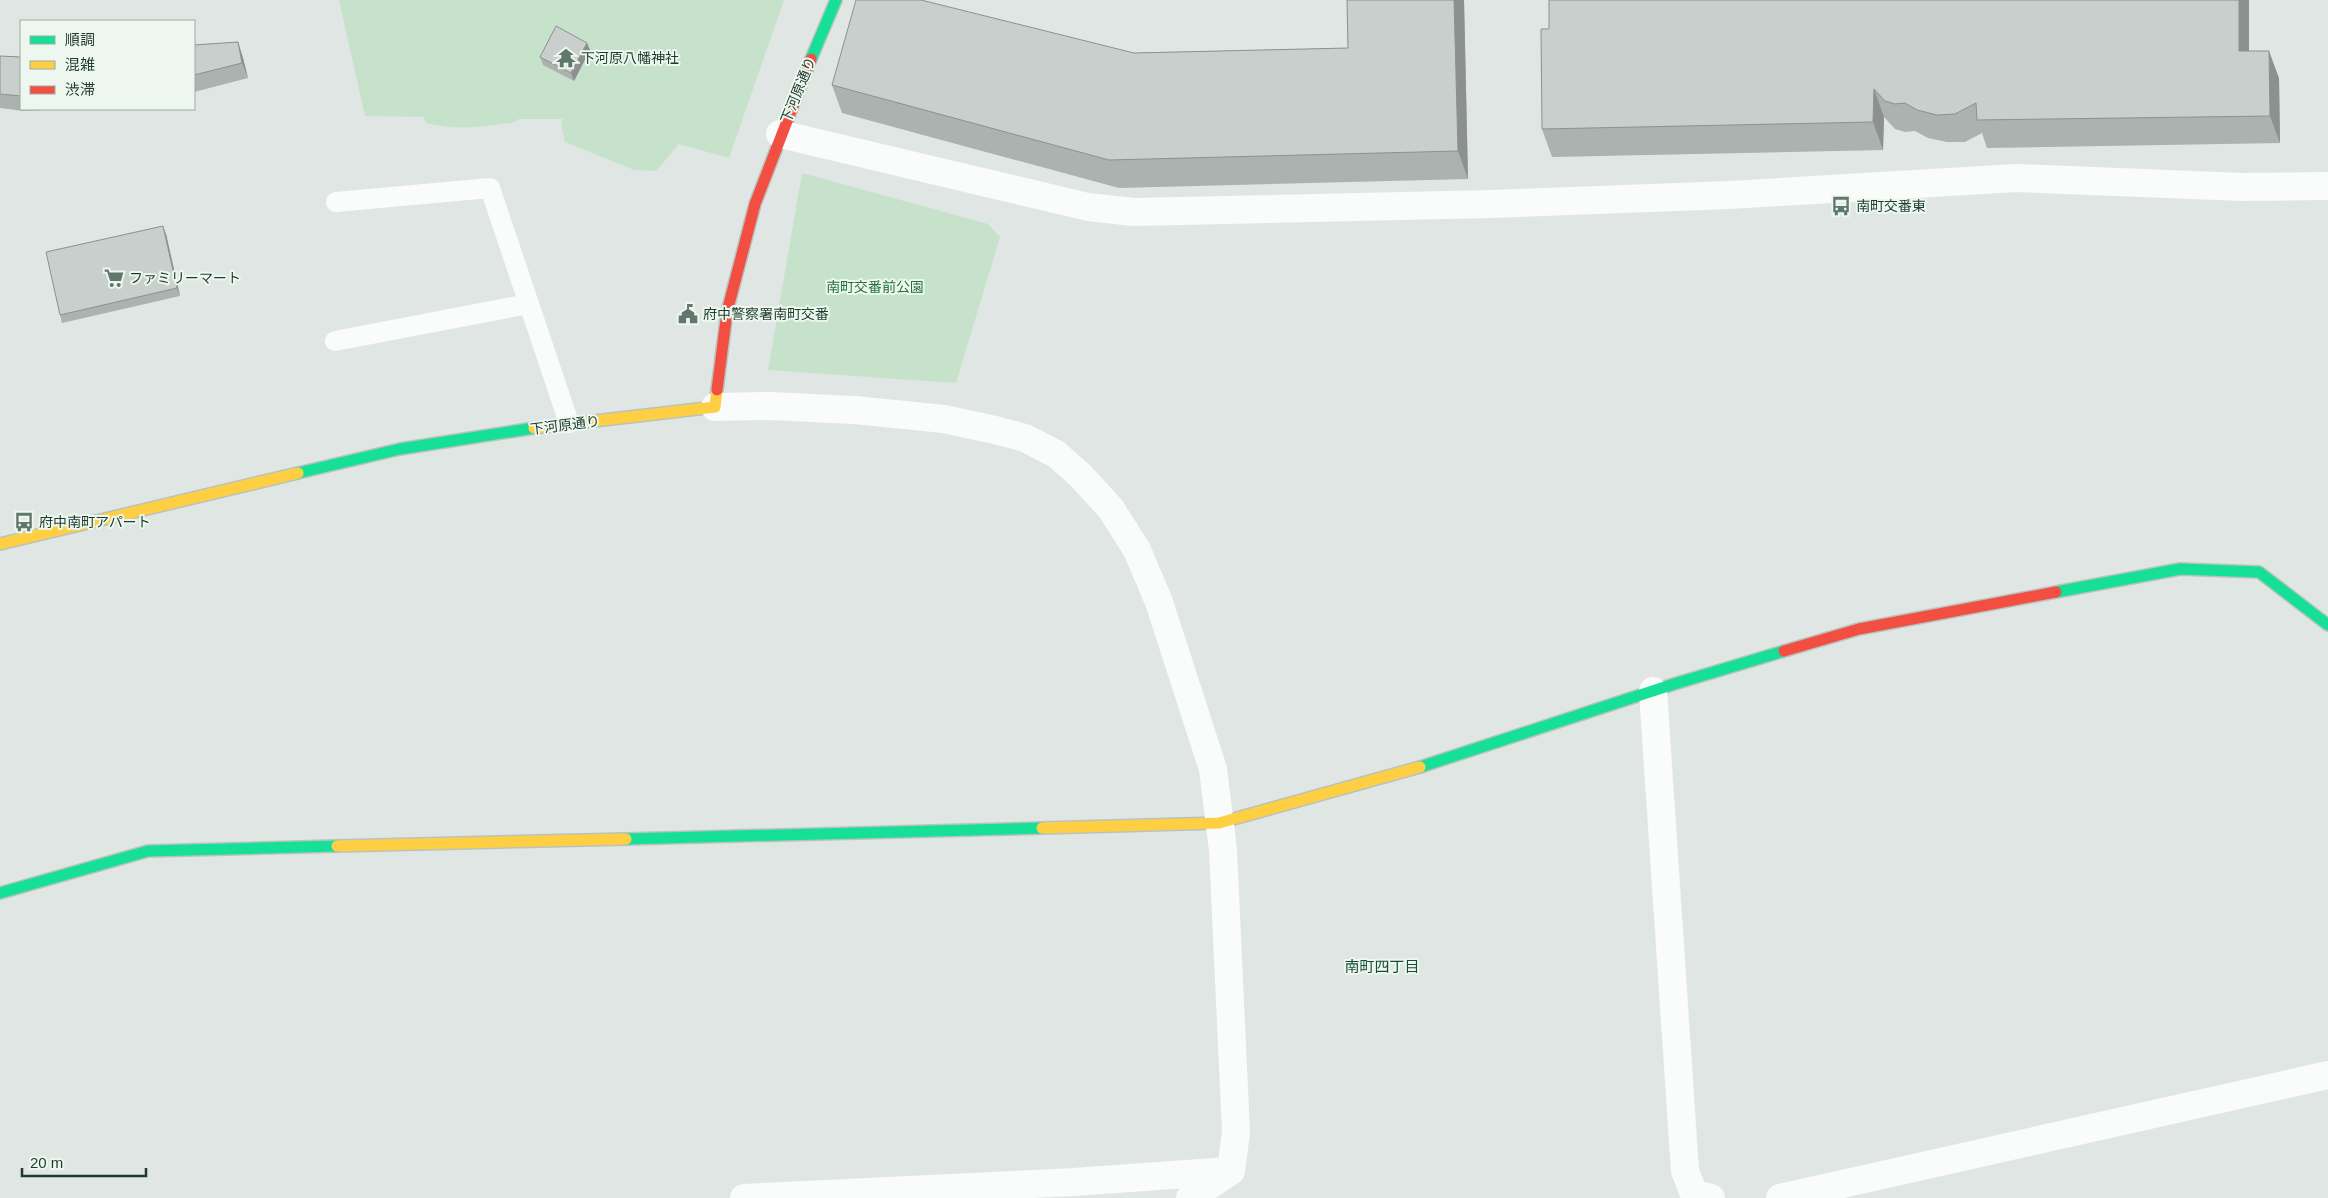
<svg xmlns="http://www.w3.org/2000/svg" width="2328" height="1198" viewBox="0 0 2328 1198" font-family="Helvetica,'Noto Sans JP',sans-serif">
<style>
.green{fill:#c7e2cb}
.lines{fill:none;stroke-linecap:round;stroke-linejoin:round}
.fast-casing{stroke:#b9c3be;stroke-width:14}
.slow-casing{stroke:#b9c3be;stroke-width:14}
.jam-casing{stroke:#b9c3be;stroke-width:14}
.lane{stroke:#fafbfb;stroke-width:20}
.street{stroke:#fafbfb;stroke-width:28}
.fast{stroke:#16e098;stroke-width:11}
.slow{stroke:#ffcf43;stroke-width:11}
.jam{stroke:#f24e42;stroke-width:11}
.wall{fill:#acb2af}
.shaded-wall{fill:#8c918f}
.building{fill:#c8cfcc;stroke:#8c918f}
.labels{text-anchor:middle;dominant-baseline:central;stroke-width:4;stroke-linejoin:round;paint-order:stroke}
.poi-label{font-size:14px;fill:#1d3b2e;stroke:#edf7f0;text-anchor:start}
.street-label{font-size:14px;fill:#1d3b2e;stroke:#edf7f0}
.park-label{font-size:14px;fill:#247537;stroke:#edf7f0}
.neighbourhood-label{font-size:15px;fill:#184e39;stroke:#edf7f0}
</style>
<rect width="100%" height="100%" fill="#e0e6e3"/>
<path class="green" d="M339,0H784L729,158L679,144L656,171L634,170L565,142L561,124L563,119H519L515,122C484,127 457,131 426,123L424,117L365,116Z
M802,173L988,224L1000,237L956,383L768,370Z"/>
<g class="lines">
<defs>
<path id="fast" d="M811,59L836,0
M298,473L400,449L534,428
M2056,592L2180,569L2259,572L2328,625
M1420,767L1674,684L1784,651
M626,839L1042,828
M0,893L148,851L337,846"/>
<path id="slow" d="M534,428L715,407L717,390
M0,544L298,473
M1042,828L1219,823L1420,767
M337,846L626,839"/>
<path id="jam" d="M717,390L727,312L755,204L811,59
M1784,651L1859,629L2056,592"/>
</defs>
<use href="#fast" class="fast-casing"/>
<use href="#slow" class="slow-casing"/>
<use href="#jam" class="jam-casing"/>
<path class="lane" d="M336,202L490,188L569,423
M335,341L528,304"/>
<path class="street" d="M780,134L1088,207L1134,212L1491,204L1730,195L2016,178L2243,187L2328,186
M715,407L770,406L855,410L944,419L995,430L1025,438L1056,454L1080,475L1111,509L1137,550L1159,602L1213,769L1223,850L1236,1132L1231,1171L1190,1198
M1653,691L1685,1171L1694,1194L1711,1198
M744,1198L1074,1182L1229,1171
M1780,1198L2328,1075"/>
<use href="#fast" class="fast"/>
<use href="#slow" class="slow"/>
<use href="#jam" class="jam"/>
</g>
<path class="wall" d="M1347,0H1464L1468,179L1119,188L842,113L832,85L1134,53L1348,48Z
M1549,0H2249V51L2279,78L2280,143L1987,148L1982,133L1965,142H1947L1928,138L1915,131L1905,132L1895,129L1884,117L1883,150L1552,157L1542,129L1549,29Z
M238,42L243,58L248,78L194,92V45Z
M587,43L590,50L574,81L543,65L540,57Z
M0,56L21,57V109H63L24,111L0,108Z
M166,234L180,296L62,323L60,315Z"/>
<path class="shaded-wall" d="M1454,0H1464L1468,179L1458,151Z
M2239,0H2249V79L2239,51Z
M238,42L243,58L248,78L242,63Z
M587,43L590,50L574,81L571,73Z
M2269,51L2279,78L2280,143L2270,116Z
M1874,89L1884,117L1883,150L1873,122Z
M163,226L166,234L180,296L177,288Z"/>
<path class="building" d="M856,0H921L1134,53L1348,48L1347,0H1454L1458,151L1109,160L832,85Z
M1549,0H2239V51H2269L2270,116L1977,120L1976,103L1955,114L1937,115L1917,110L1905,103L1895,104L1885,101L1874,89L1873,122L1542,129L1541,29H1549Z
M556,26L587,43L571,73L540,57Z
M238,42L242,63L194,75V45Z
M0,56L21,57V96L0,94Z
M163,226L177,288L60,315L46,252Z"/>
<defs>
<symbol id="temple-bare" viewBox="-9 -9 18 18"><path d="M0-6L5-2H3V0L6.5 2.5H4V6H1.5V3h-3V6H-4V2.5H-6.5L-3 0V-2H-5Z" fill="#61776d" stroke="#edf7f0" stroke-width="2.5" paint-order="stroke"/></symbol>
<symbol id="bus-bare" viewBox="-9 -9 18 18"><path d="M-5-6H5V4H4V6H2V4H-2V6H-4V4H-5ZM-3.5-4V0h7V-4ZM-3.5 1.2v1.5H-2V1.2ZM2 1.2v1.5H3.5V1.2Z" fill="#61776d" stroke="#edf7f0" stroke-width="2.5" paint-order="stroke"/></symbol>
<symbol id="supermarket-bare" viewBox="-9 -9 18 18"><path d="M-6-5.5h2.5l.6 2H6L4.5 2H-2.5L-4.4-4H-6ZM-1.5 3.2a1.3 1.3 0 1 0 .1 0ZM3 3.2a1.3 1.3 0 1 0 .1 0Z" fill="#61776d" stroke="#edf7f0" stroke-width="2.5" paint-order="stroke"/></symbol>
<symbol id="civic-bare" viewBox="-9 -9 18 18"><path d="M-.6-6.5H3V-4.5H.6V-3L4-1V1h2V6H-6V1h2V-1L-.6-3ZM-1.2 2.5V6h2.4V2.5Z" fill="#61776d" stroke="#edf7f0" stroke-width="2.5" paint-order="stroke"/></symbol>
</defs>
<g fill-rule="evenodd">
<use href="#temple-bare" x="552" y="44" width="28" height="28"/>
<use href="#bus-bare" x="1827" y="192" width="28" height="28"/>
<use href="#supermarket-bare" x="100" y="264" width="28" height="28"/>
<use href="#civic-bare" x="674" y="300" width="28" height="28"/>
<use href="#bus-bare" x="10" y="508" width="28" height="28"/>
</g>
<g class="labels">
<g class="poi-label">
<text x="581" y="58">下河原八幡神社</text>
<text x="1856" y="206">南町交番東</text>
<text x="129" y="278">ファミリーマート</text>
<text x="703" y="314">府中警察署南町交番</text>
<text x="39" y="522">府中南町アパート</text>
</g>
<g class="street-label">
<text transform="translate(798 90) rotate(-68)">下河原通り</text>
<text transform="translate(565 425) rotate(-7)">下河原通り</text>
</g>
<g class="park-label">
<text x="875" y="287">南町交番前公園</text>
</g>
<g class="neighbourhood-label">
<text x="1382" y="966">南町四丁目</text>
</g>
</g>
<rect x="20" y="20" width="175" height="90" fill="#edf7f0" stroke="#9aaca2"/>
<rect x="30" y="36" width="25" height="8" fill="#16e098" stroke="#9aaca2"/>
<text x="65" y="45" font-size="15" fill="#1d3b2e">順調</text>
<rect x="30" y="61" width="25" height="8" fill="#ffcf43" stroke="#9aaca2"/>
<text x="65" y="70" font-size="15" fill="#1d3b2e">混雑</text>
<rect x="30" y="86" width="25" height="8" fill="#f24e42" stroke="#9aaca2"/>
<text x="65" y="95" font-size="15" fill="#1d3b2e">渋滞</text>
<path d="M22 1168v8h124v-8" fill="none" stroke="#1d3b2e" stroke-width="2.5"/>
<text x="30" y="1168" font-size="15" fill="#1d3b2e" stroke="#edf7f0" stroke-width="4" paint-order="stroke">20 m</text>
</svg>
